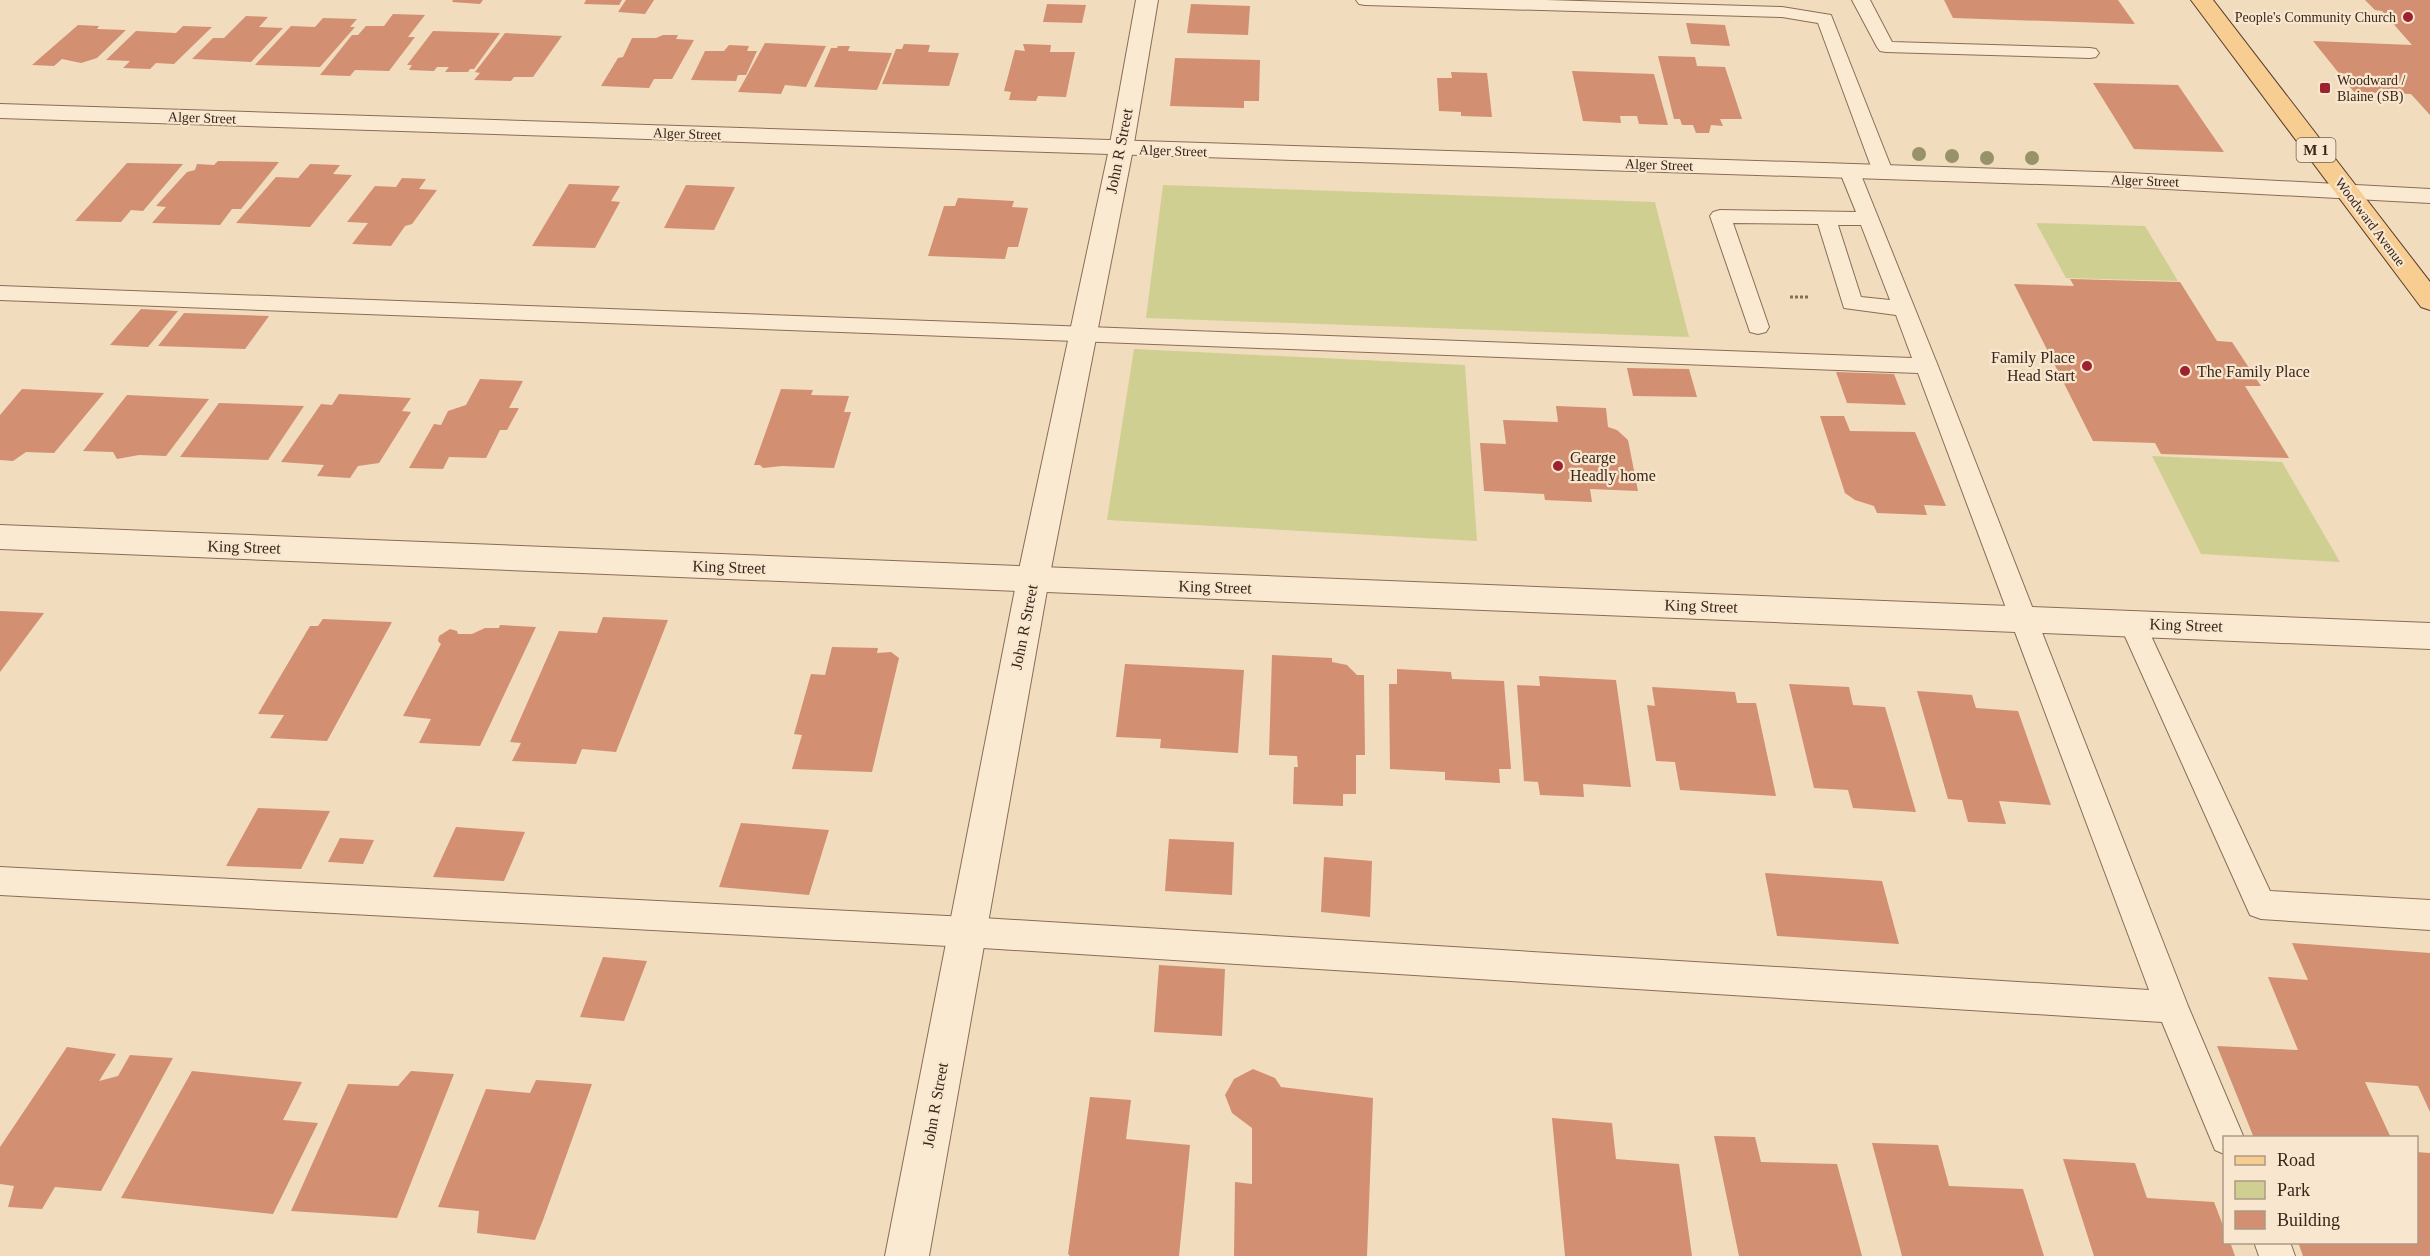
<svg xmlns="http://www.w3.org/2000/svg" width="2430" height="1256" viewBox="0 0 2430 1256" font-family="Georgia,serif">
<style>
.green{fill:#cfcf92}
.building{fill:#d28f71}
.lines{fill:none;stroke-linecap:round;stroke-linejoin:round}
.service-casing{stroke:#8a6c56;stroke-width:2}
.minor-casing{stroke:#8a6c56;stroke-width:2}
.tertiary-casing{stroke:#8a6c56;stroke-width:2}
.primary-casing{stroke:#573b2a;stroke-width:2}
.path{stroke:#8a6c56;stroke-width:3;stroke-dasharray:3 2;stroke-linecap:butt}
.service{fill:#fbead2;fill-rule:evenodd}
.minor{fill:#fbead2;fill-rule:evenodd}
.tertiary{fill:#fbead2;fill-rule:evenodd}
.primary{fill:#f7cd92;fill-rule:evenodd}
.tree{fill:#979267}
.poi-dot{fill:#9d212f;stroke:#f8e7ce;stroke-width:2}
.labels{text-anchor:middle;dominant-baseline:central;stroke-width:4.5;stroke-linejoin:round;paint-order:stroke}
.far-poi-label{font-size:14px;fill:#39261b;stroke:#f8e7ce;text-anchor:end}
.far-street-label{font-size:14px;fill:#39261b;stroke:#f8e7ce}
.shield{fill:#f8e7ce;stroke:#726051;stroke-width:1.5}
.shield-label{font-size:15px;font-weight:bold;fill:#39261b}
.street-label{font-size:16px;fill:#39261b;stroke:#f8e7ce}
.poi-label{font-size:16px;fill:#39261b;stroke:#f8e7ce;text-anchor:start}
</style>
<rect width="100%" height="100%" fill="#f1dcbe"/>
<path class="green" d="M1163,185L1655,202L1689,337L1146,318Z
M2036,223L2145,226L2178,281L2066,278Z
M1134,349L1465,365L1477,541L1107,520Z
M2152,456L2282,462L2340,562L2201,554Z"/>
<path class="building" d="M453,0H483L480,4L452,2Z
M586,0H622L619,5L584,4Z
M626,0H654L645,14L618,12Z
M1944,0H2118L2135,24L1953,18Z
M2365,0H2430V115L2411,94L2354,92L2313,41L2412,45L2382,11L2375,10Z
M1047,4L1086,5L1082,23L1043,22Z
M1191,4L1250,6L1248,35L1187,33Z
M393,14L425,15L408,37H415L389,71L355,70L350,76L320,75L352,35H358L366,26H384Z
M246,16L268,17L259,27L283,28L251,62L192,59L213,38H224Z
M323,18L357,19L350,27H355L320,67L255,65L291,26L315,27Z
M1686,23L1725,25L1730,46L1691,44Z
M78,25L99,26L97,29L126,30L97,58L81,63L62,59L54,66L32,65Z
M183,26L212,27L174,64L156,63L150,69L123,68L130,61L106,60L136,31L176,33Z
M433,31L500,33L474,69H470L468,72H445L449,67H437L434,71L409,70L412,65H407Z
M505,33L562,36L533,77H514L511,81L474,80L480,73L475,72Z
M663,35H678L676,39L694,40L672,79H654L649,88L601,86L618,58L623,57L632,38H656Z
M765,43L826,46L806,87L785,85L781,94L738,92Z
M904,44L930,45L928,52L959,53L949,86L882,84L896,49H902Z
M1023,44L1051,45L1050,52H1075L1066,97L1038,96L1036,101L1009,100L1011,92L1004,91L1015,50L1025,51Z
M729,45L749,46L747,51H757L746,75H738L736,81L691,80L705,51H724Z
M838,46H850L848,51L892,53L877,90L814,87L831,48H837Z
M1658,56L1695,57L1697,66L1725,67L1742,119H1720L1723,126L1711,125L1709,133H1696L1693,125H1682L1680,119H1674Z
M1175,58L1260,60L1259,101H1244V108L1170,106Z
M1572,71L1654,74L1668,125L1639,124L1637,116H1620L1621,123L1583,121Z
M1451,72L1487,73L1492,117L1461,116V112L1439,111L1437,78H1452Z
M2093,83L2178,85L2224,152L2134,149Z
M218,161L279,162L241,209H232L220,225L152,223L166,207L156,206L187,172L195,170L197,164L214,165Z
M127,163L183,164L143,211L131,210L121,222L75,221Z
M310,164L340,165L333,174L352,175L310,227L236,223L276,177L298,178Z
M402,178L426,179L419,189L437,190L412,224L405,226L391,246L352,244L368,223L347,222L375,186L396,187Z
M569,184L620,186L611,201L620,202L595,248L532,246Z
M686,185L735,187L714,230L664,228Z
M958,198L1014,201L1012,207L1028,208L1018,247H1008L1005,259L928,256L944,206H955Z
M2070,279L2180,282L2217,341L2232,342L2261,386H2245L2289,458L2161,454L2155,443L2093,441L2014,284L2074,286Z
M141,309L178,311L148,347L110,345Z
M184,313L269,316L245,349L158,346Z
M1627,368L1689,369L1697,397L1633,396Z
M1836,372L1894,374L1906,405L1847,403Z
M480,379L523,381L509,408H519L507,430H500L486,458L449,457L443,469L409,468L434,424L441,425L448,411L466,405Z
M22,389L104,393L54,453L26,452L13,461L0,460V415Z
M781,389L813,390L811,395L849,396L844,412H851L834,468L782,466L763,468L760,465H754Z
M339,394L411,398L402,411L411,412L379,463L358,466L350,478L317,476L324,465L281,462L321,404L332,405Z
M127,395L209,399L166,456L139,455L117,459L113,452L83,451Z
M219,403L304,406L268,460L180,457Z
M1556,406L1606,408L1608,427L1617,430L1628,440L1638,491L1590,489L1592,502L1545,500L1544,494L1484,491L1480,443L1506,444L1503,420L1558,422Z
M1820,416H1844L1850,431L1915,432L1946,506L1924,505L1927,515L1877,513L1874,506L1855,500L1845,493Z
M0,611L44,613L0,672Z
M603,617L668,620L616,752L582,749L576,764L512,761L521,743L510,742L559,631L597,633Z
M323,619L392,622L327,741L270,738L284,715L258,714L310,626H318Z
M500,625L536,627L480,746L419,743L431,719L403,716L441,644L438,641L439,636L450,629L457,631L458,634H472L485,628H499Z
M832,647L878,648L877,653L891,652L899,658L872,772L792,769L802,735L794,734L811,674L825,675Z
M1272,655L1332,658V662L1347,665L1357,675H1364L1365,755H1356V794H1343V806L1293,804L1294,767H1298L1297,756L1269,755Z
M1125,664L1244,670L1238,753L1160,748L1161,739L1116,737Z
M1397,669L1451,672L1452,679L1504,681L1511,769H1499L1500,783L1445,780V772L1390,769L1389,684H1397Z
M1539,676L1616,680L1631,787L1583,784L1584,797L1540,795L1538,782L1524,781L1517,685L1540,686Z
M1789,684L1849,687L1853,705L1885,707L1916,812L1853,808L1848,790L1814,788Z
M1652,687L1735,692L1737,703H1756L1776,796L1680,790L1675,762L1656,761L1647,705L1655,706Z
M1917,691L1972,695L1976,708L2018,711L2051,805L1999,801L2006,824L1968,822L1962,800L1948,799Z
M258,808L330,811L301,869L226,866Z
M741,823L829,830L809,895L719,887Z
M456,827L525,832L504,881L433,877Z
M340,838L374,840L363,864L328,862Z
M1169,839L1234,842L1232,895L1165,891Z
M1324,857L1372,861L1370,917L1321,912Z
M1765,873L1882,881L1899,944L1777,936Z
M2292,943L2430,953V1112L2418,1086L2365,1082L2391,1138H2254L2217,1046L2298,1050L2268,977L2308,980Z
M603,957L647,961L624,1021L580,1017Z
M1159,965L1225,969L1222,1036L1154,1032Z
M67,1047L116,1054L99,1081L118,1076L130,1055L173,1058L101,1191L55,1187L42,1209L8,1207L14,1186L0,1184V1147Z
M1253,1069L1275,1078L1281,1087L1373,1098L1367,1256H1234L1235,1182L1252,1184V1128L1232,1113L1225,1095L1234,1079Z
M192,1071L302,1082L283,1120L318,1123L273,1214L121,1198Z
M411,1071L454,1074L397,1218L291,1211L348,1084L398,1086Z
M536,1080L592,1084L543,1220L535,1240L477,1233L479,1211L438,1207L486,1089L530,1093Z
M1090,1097L1131,1100L1126,1139L1190,1145L1179,1256H1070L1068,1254Z
M1552,1118L1612,1123L1616,1159L1679,1164L1692,1256H1565Z
M1714,1136L1755,1137L1761,1162L1837,1164L1862,1256H1739Z
M1872,1143L1938,1145L1949,1186L2023,1189L2044,1256H1902Z
M2416,1152L2430,1153V1256H2303L2298,1242H2416Z
M2063,1159L2135,1163L2147,1198L2214,1202L2224,1228V1242H2230L2235,1256H2094Z"/>
<g class="lines">
<defs>
<path id="service" d="M1356,0H1546L1782,7L1831,15L1893,172L1890,176H1876L1873,172L1818,23L1782,17L1365,5L1359,4Z
M1852,0H1870L1892,42L2090,48L2096,49L2099,53L2096,57L2090,58L1886,52L1880,51L1877,47Z
M1849,164L1856,166L1859,170L1938,366L2188,1006L2244,1138H2224V1154L2215,1150L2162,1022L967,947L0,895V867L967,917L2149,990L1918,373L0,300V286L1912,358L1896,315L1844,308L1818,224L1733,223L1769,327L1766,332L1758,334L1750,332L1710,216L1713,212L1720,210L1856,212L1839,170L1842,166ZM1838,225H1861L1890,300L1861,297Z
M2132,612L2142,615L2145,623L2270,891L2430,900V930L2261,919L2250,915L2119,623L2122,615Z
M2254,1242H2290L2295,1256H2259Z"/>
<path id="minor" d="M0,104L2129,173L2430,189V203L2129,187L0,118Z
M0,525L2430,623V649L0,549Z"/>
<path id="tertiary" d="M1136,0H1158L1133,149L1049,579L929,1256H885L1017,579L1109,149Z"/>
<path id="primary" d="M2191,0H2213L2430,282V310L2421,307Z"/>
</defs>
<use href="#service" class="service-casing"/>
<use href="#minor" class="minor-casing"/>
<use href="#tertiary" class="tertiary-casing"/>
<use href="#primary" class="primary-casing"/>
<path class="path" d="M1790,297H1809"/>
<use href="#service" class="service"/>
<use href="#minor" class="minor"/>
<use href="#tertiary" class="tertiary"/>
<use href="#primary" class="primary"/>
</g>
<g class="tree">
<circle cx="1919" cy="154" r="7"/>
<circle cx="1952" cy="156" r="7"/>
<circle cx="1987" cy="158" r="7"/>
<circle cx="2032" cy="158" r="7"/>
</g>
<g class="poi-dot">
<circle cx="2408" cy="17" r="6"/>
<rect x="2319" y="82" width="12" height="12" rx="3"/>
<circle cx="2087" cy="366" r="6"/>
<circle cx="2185" cy="371" r="6"/>
<circle cx="1558" cy="466" r="6"/>
</g>
<g class="labels">
<g class="far-poi-label">
<text x="2396" y="17">People's Community Church</text>
<text x="2337" y="80" text-anchor="start">Woodward /<tspan x="2337" dy="16">Blaine (SB)</tspan></text>
</g>
<g class="far-street-label">
<text transform="translate(202 118) rotate(2)">Alger Street</text>
<text transform="translate(687 134) rotate(2)">Alger Street</text>
<text transform="translate(1173 151) rotate(2)">Alger Street</text>
<text transform="translate(1659 165) rotate(2)">Alger Street</text>
<text transform="translate(2145 181) rotate(2)">Alger Street</text>
<text transform="translate(2370 222) rotate(53)">Woodward Avenue</text>
</g>
<rect class="shield" x="2296.5" y="138" width="39" height="24" rx="4.5"/>
<g class="shield-label">
<text x="2316" y="150">M 1</text>
</g>
<g class="street-label">
<text transform="translate(1119 151) rotate(-79)">John R Street</text>
<text transform="translate(244 547) rotate(2)">King Street</text>
<text transform="translate(729 567) rotate(2)">King Street</text>
<text transform="translate(1215 587) rotate(2)">King Street</text>
<text transform="translate(1701 606) rotate(2)">King Street</text>
<text transform="translate(2186 625) rotate(2)">King Street</text>
<text transform="translate(1024 627) rotate(-79)">John R Street</text>
<text transform="translate(935 1105) rotate(-80)">John R Street</text>
</g>
<g class="poi-label">
<text x="2075" y="357" text-anchor="end">Family Place<tspan x="2075" dy="18">Head Start</tspan></text>
<text x="2197" y="371">The Family Place</text>
<text x="1570" y="457">Gearge<tspan x="1570" dy="18">Headly home</tspan></text>
</g>
</g>
<rect x="2223" y="1136" width="195" height="108" fill="#f8e7ce" stroke="#ac9a86" stroke-width="1.5"/>
<rect x="2235" y="1156" width="30" height="9" fill="#f7cd92" stroke="#ac9a86" stroke-width="1.5"/>
<text x="2277" y="1166" font-size="18" fill="#39261b">Road</text>
<rect x="2235" y="1181" width="30" height="18" fill="#cfcf92" stroke="#ac9a86" stroke-width="1.5"/>
<text x="2277" y="1196" font-size="18" fill="#39261b">Park</text>
<rect x="2235" y="1211" width="30" height="18" fill="#d28f71" stroke="#ac9a86" stroke-width="1.5"/>
<text x="2277" y="1226" font-size="18" fill="#39261b">Building</text>
</svg>
